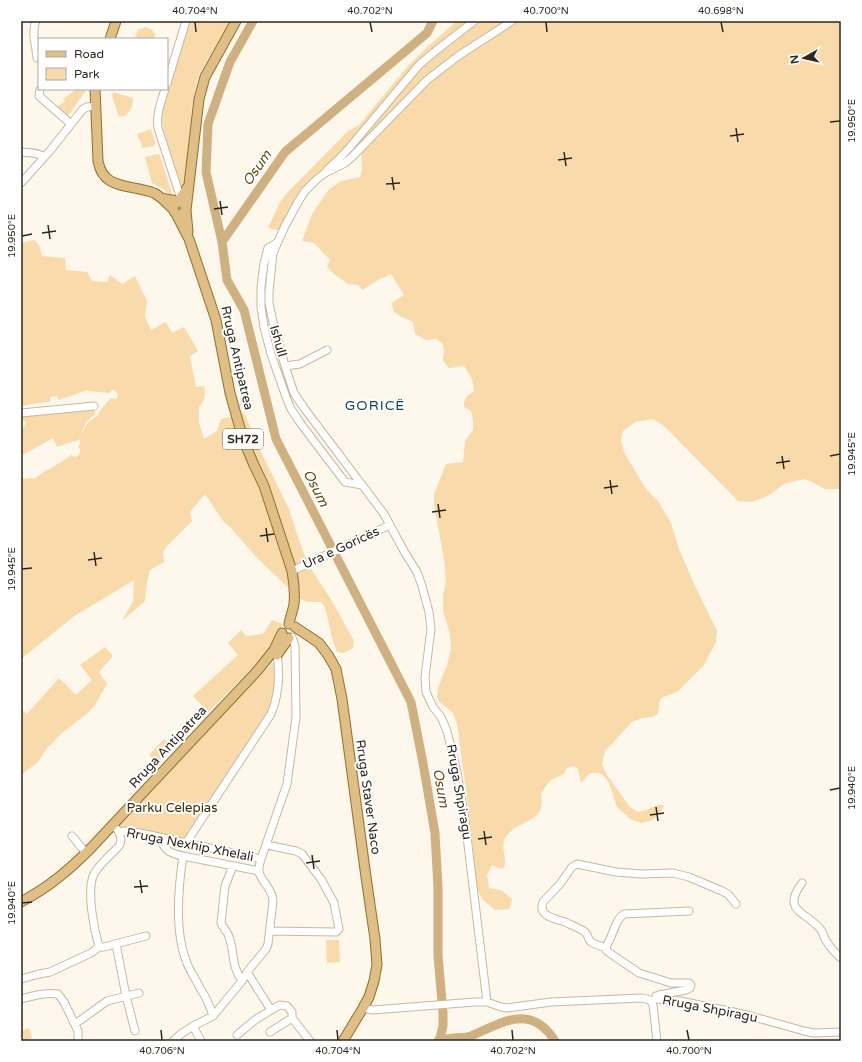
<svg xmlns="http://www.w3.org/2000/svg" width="862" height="1062" viewBox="0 0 862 1062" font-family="'Varela Round',sans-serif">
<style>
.green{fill:#f8daab}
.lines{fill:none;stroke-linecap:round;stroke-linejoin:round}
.stream{stroke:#cfb181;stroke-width:1.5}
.river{stroke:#cfb181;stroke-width:9}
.minor-casing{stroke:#c9b89c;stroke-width:9}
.major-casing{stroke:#936e2b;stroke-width:11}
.minor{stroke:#fff;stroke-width:7}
.major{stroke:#dfbf85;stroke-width:9}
.ticks{fill:none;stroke:#2e271d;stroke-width:1.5}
.labels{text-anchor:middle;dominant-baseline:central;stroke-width:4;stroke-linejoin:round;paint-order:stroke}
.shield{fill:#fff;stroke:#6d6861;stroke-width:1}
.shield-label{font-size:12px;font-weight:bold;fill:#2e271d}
.street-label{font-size:13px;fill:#2e271d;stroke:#fff}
.park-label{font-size:13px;fill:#3f2a01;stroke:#fff}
.water-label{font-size:14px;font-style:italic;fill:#694b10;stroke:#fff}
.neighbourhood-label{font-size:14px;letter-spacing:1px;fill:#124256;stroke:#fff}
.neatline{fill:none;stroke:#2e271d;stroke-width:1.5}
.ticks-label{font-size:10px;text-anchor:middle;fill:#2e271d}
</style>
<rect width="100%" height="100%" fill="#fef7ec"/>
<path class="green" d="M190,21H230L199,74L196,84L192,106L186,186L182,189L163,128L162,119L163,107Z
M457,21H841V489H825L812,482L804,479L784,484L768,496L752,502L738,501L664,426L653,419L635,422L623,431L621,441L625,454L646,489L658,501L671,523L679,549L695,586L717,631L716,642L704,665L677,692L661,698L659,703L658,714L652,717L642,718L632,722L605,751L602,764L607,775L629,806L638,812L646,810L658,805H664L662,810L653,820L641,823L630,819L617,807L609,783L603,775L598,773H590L581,783L578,769L574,766L567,768L563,775C549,779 548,783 541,794C547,826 516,818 505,838C500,848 508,858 504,868L500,869L492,865L487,875L489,888L501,890L512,899L510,909L495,910L482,899L477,888L469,812L457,724L453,713L442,704L438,700L437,696L438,688L447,665L451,649L450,634L443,611V595L446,582L444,559L434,505V494L446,464L463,462L465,441L473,430V420L471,411L464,407C464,398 466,397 474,391L472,379L464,366L449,368L443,361L444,349L443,344L436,339L426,340L415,334L413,322L400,316L393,311L392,303L404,295L391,274L378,280L362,290L358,285L348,284L334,274L327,267L330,260L314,243L302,241L312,214L329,189L341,181L360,177L362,170L361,152L350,144L304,190L281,231L268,228L280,202L287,193L348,131L359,125L408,66L426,48Z
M146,27L152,30L155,34L154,39H142L135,37L138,30Z
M74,89H87L68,116L57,107L65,101L63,99L74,91Z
M113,92L133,98C132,109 130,115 119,117L112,96Z
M151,129L155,142V144L154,146L142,148L140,140L138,138L137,134Z
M157,154H159L160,156L174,199L165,190L152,183L145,158L146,157Z
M34,240L39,245L42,256L65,258L66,270L87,272L92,281L107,282L110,275L122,284L135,276L147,301L145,316L151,330L166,322L172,333L184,327L198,351L190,356L196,387L204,386L205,392L204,400L199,407V422L204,439L217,431L221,419L230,417L239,412L244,413L261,452L289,509L297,534L305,556L313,572L332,601L354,641L353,648L344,653L337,652L333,642L325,607L321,602H308L300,599L258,559L231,528L223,521L205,494L190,512L192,521L167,546L163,552L164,562L150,570L147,582L145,601L122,621L133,601L134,580L73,617L21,659V479L31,478L34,479C45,470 59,465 71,455L74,457L78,456L80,452V449L78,447L80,444V438L79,440L71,442L57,447L53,438L23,455H21V431L26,423L21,417V415L93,407L96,413L86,422L81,436L88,422L97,416L101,409L111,398L116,399L118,396L117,393L114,390H112L109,393L87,391V390L71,396L58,400L57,396L50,397L51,401L21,406V243Z
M272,620L283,624L279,634L268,652L208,712L193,696L238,655L228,643L241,630L246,636L263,634Z
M105,647L113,656L99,672L107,684L95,705L88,713L62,733L47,748L38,762L21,775V709L27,714L59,678L76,695L92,680L80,665Z
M276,660L277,671L272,704L264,720L240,753L185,841L121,829L116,825L226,707L231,706Z
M164,739L173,748L158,764L149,755Z
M326,940H339L340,962L327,963Z
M29,1028L32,1038L26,1041H21V1031Z"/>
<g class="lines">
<path class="stream" d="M456,1037L458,1041"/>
<path class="river" d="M433,21L427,33L285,152L222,242L227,280L244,310L276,439L411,702L423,763L435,833L438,888V956L443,1013V1026L440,1038L438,1041
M222,242L206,172L208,124L230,62L253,21
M440,1041C450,1036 461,1039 471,1036C503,1022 531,1003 555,1041"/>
<defs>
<path id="minor" d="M36,21C31,32 36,46 37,58H39
M167,83L186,21
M165,89C161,102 156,115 158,128L180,196
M40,90L39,96L71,124
M21,152C29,153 38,152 44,157
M327,170L339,159L350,147L419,65L433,53L474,21
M21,183L49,152L83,109L87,107L96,106
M278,242L268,248L264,263L261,287V307L264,327L271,354L286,397L291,409L301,424L345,482L362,485
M285,366L300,364L327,350
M21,413L94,406
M292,571L390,525
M113,825C119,831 124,838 119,846C111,855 100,863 94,874C86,890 94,929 99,947H104L146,936
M119,832L125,831L140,833L261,859
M72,836L86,853
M162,838C162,851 173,854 183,856C178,889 174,932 187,963C190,972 196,979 200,988C206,997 210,1006 213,1016
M186,843L271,714C279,695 280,674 277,654
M267,845L296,851L302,854L321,879L334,903L339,929L336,932L270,931
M183,856L259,871
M233,866L225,886L221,923C223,928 228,932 229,937C235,953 231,966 242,981
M802,883C780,912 808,912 821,930C823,933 824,936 825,939C829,946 835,953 841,958
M116,944L126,996L135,1031
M606,948C603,947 594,944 591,942C588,940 588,934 585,932C579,928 571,925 565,922C556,919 537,916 543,902L560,884L572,867L577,864L616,872L641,874L673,873L689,877L722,891L728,894L736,904
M247,972L271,1010
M21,979L39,974L50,972L91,953L99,947
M21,999C33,996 45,992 58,994L64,1002L78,1031V1041
M655,999L656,996L659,995L686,990L690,988L691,985L689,983H671L639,973L608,952L606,950C606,945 607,944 609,941C614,932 615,920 624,914L689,911
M656,999L680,1001L729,1011L747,1015L804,1031L814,1033L841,1032
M487,1002L465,820L457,772L447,731L441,717L433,707L426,692L425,677L431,629L429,612L422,586L417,572L405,553L384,514L304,408L294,393L285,366L273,322L269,303V292L273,253L285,226L298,202L305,191L317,179L325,173L345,163L352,157L427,80L458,56L512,21
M363,1008L373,1010L475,1002H487L501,1007L507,1008L551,1002L642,998L650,1000L653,1005L657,1041
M292,1018L310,1041
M75,1024L107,1001L139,993
M193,1026L201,1041
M237,1035L255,1020L276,1007L280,1005L287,1006L292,1012V1018L270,1032
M173,1041L181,1034L193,1026L213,1016L242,981L247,972L266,949L268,944L273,901C272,887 261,882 259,872C258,868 260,863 261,859L287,784L296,717L295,646L292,637"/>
<path id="major" d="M110,39L116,21
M95,89L98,161C103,191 132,184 154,193C162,197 167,204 173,209
M162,198C169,200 178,200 184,204L186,210L182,214C176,216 173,212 173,206L178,202L187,188
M176,214L189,239L216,320L230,393L243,439L254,465L264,486L292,571C294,582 295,593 294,604C293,611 290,617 289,624
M188,232L186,210L199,99L205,77L236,21
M295,627L319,643L328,655L336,669L342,699L366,877L375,939L377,965L374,981L369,997L363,1008L343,1041
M277,655L289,638
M21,902C49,887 69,870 91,848L258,670L274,650L282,633"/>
</defs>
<use href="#minor" class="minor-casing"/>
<use href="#major" class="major-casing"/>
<use href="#minor" class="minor"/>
<use href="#major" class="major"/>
</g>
<path class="ticks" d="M195,22L196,32M370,22L372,32M546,22L547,32M721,22L723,32M830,122L840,121M736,128L738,142M730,136L744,134M564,152L566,166M558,160L572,158M392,177L394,190M386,184L400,183M220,201L222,215M214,209L228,207M48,225L50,239M42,233L56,231M22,236L32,234M782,456L784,469M830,456L840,454M776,463L790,461M610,480L612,494M604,488L618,486M438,504L440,518M432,512L446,510M266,528L268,542M260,536L274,534M94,552L96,566M88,560L102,558M22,569L32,568M830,790L840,788M656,807L658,821M650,815L664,813M484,831L486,845M478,839L492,837M312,855L314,869M306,863L320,861M140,880L142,893M134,887L148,886M22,903L32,902M161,1030L162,1040M337,1030L338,1040M512,1030L513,1040M687,1030L689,1040"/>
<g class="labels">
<rect class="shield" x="223" y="429" width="40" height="20" rx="3"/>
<g class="shield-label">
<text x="243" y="439">SH72</text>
</g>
<g class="street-label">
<text transform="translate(278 341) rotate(74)">Ishull</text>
<text transform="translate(237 358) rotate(77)">Rruga Antipatrea</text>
<text transform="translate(341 548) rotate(-25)">Ura e Goricës</text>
<text transform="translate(168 747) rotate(-47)">Rruga Antipatrea</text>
<text transform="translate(459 792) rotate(80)">Rruga Shpiragu</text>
<text transform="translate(368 797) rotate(82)">Rruga Staver Naco</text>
<text transform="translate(190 845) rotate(11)">Rruga Nexhip Xhelali</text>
<text transform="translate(710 1009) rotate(11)">Rruga Shpiragu</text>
</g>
<g class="park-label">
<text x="172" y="808">Parku Celepias</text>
</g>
<g class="water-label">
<text transform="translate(257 168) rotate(-55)">Osum</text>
<text transform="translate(316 488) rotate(63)">Osum</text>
<text transform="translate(441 788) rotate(80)">Osum</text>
</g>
<g class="neighbourhood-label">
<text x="375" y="405">GORICË</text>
</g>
</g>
<rect width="862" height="1062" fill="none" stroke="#ffffff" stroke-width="44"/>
<rect x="38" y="38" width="130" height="52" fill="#ffffff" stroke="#aba9a5"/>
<rect x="46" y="51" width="20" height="6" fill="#dfbf85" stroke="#aba9a5"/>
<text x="74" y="58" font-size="12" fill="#2e271d">Road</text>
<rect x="46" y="68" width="20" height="12" fill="#f8daab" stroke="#aba9a5"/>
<text x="74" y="78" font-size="12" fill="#2e271d">Park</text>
<g transform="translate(804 58) rotate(262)" stroke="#ffffff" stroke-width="3" paint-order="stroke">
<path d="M0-3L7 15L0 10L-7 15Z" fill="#2e271d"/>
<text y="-6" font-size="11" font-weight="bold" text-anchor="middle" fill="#2e271d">N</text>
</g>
<rect x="22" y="22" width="818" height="1018" class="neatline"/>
<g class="ticks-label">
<text x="195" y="14">40.704°N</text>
<text x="370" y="14">40.702°N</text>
<text x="546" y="14">40.700°N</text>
<text x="721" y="14">40.698°N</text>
<text transform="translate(851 121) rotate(-90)" y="4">19.950°E</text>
<text transform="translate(11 236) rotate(-90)" y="4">19.950°E</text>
<text transform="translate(851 454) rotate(-90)" y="4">19.945°E</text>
<text transform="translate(11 569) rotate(-90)" y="4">19.945°E</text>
<text transform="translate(851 788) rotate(-90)" y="4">19.940°E</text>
<text transform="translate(11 903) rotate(-90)" y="4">19.940°E</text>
<text x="162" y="1054">40.706°N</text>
<text x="338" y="1054">40.704°N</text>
<text x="513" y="1054">40.702°N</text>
<text x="689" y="1054">40.700°N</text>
</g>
</svg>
